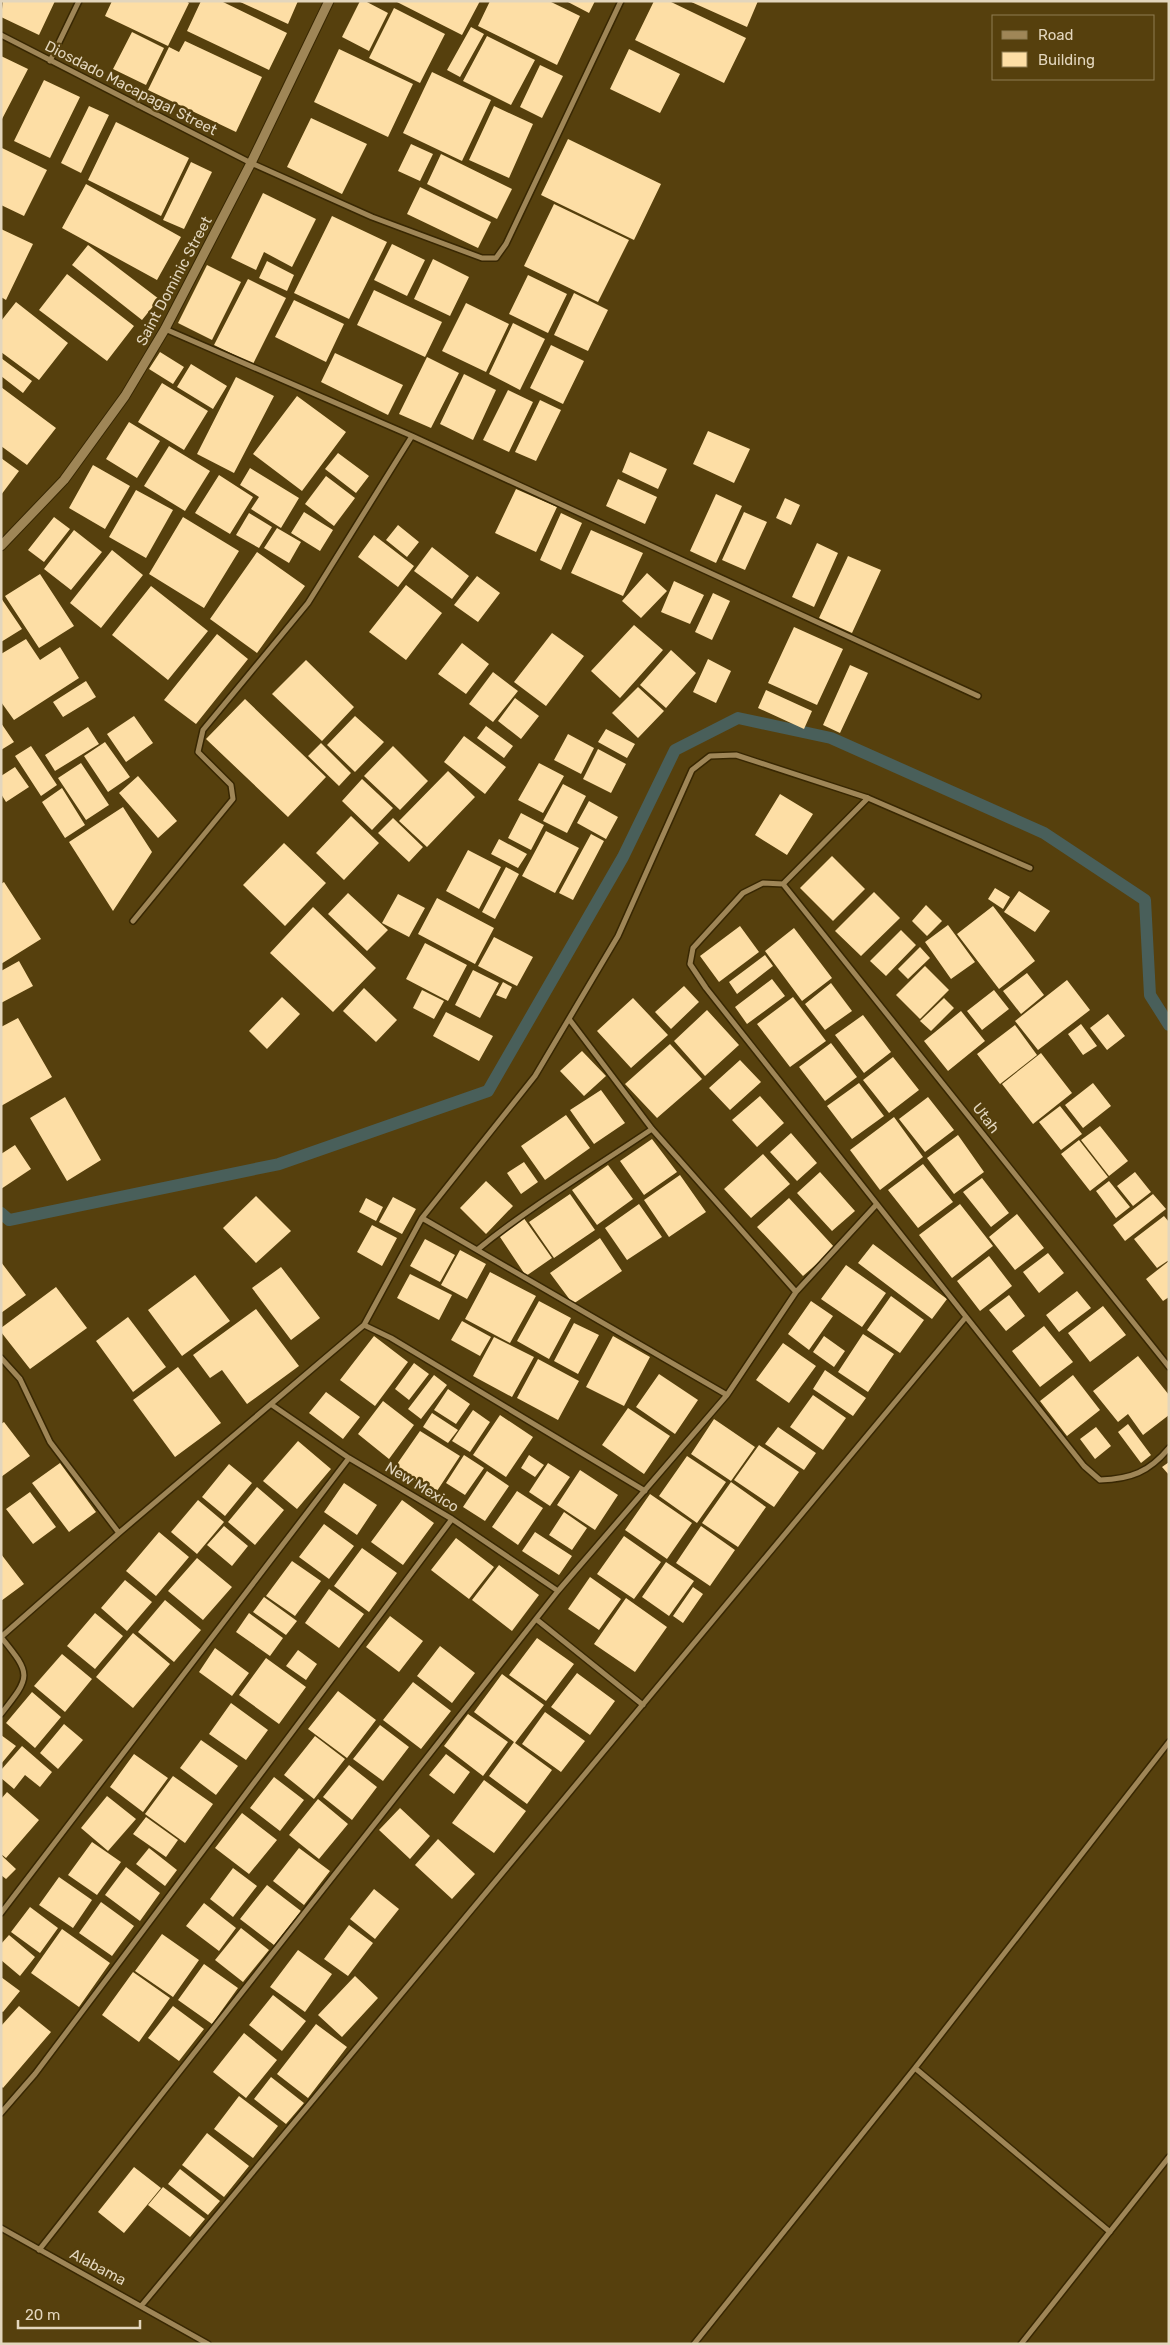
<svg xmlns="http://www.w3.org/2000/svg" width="1170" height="2345" viewBox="0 0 1170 2345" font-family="Rubik,sans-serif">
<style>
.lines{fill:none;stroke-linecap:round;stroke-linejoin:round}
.stream{stroke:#495f5a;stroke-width:12}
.building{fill:#fddea5}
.minor-casing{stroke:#382702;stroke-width:8}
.tertiary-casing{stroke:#382702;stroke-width:11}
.minor{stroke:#9f8657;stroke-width:5}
.tertiary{stroke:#9f8657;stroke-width:9}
.labels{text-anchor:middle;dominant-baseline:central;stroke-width:5;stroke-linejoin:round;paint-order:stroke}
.street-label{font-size:15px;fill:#e3d6bd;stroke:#56400d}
</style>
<rect width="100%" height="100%" fill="#56400d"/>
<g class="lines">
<path class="stream" d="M1,1213L9,1220L279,1164L488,1091L623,857L675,750L738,718L831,738L1044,833L1145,900L1150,995L1169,1025"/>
</g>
<path class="building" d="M3,1H55L39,35L1,17Z
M112,1H186L189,3L168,46L105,16Z
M201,1H221L287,33L269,70L187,31Z
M238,1H298L288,24Z
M360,1H365L388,13L369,51L342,37Z
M395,1H480L462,35Z
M490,1H549L580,16L557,65L478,26Z
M566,1H595L589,13Z
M654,1H669L746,38L724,83L635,40Z
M689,1H758L747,27Z
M394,8L445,34L420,83L369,58Z
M471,27L484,34L460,77L447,70Z
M132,32L164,48L146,85L113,69Z
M487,36L535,60L511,105L463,81Z
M185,41L262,77L236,132L148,90L169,47L179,52Z
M339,49L413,84L388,137L314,102Z
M629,49L680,74L660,113L610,89Z
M1,56L28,69L1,121Z
M540,65L563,76L542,118L520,107Z
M432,72L491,100L462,161L403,133Z
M44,80L80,97L50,158L14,141Z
M89,106L109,115L81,173L61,163Z
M494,106L533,124L509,178L469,160Z
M311,118L367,144L342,194L287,167Z
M116,122L189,158L161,216L88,180Z
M568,139L661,184L634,240L541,195Z
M411,144L433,154L420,181L398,171Z
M2,148L47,170L24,216L1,205Z
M441,154L512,189L497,219L427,184Z
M191,162L212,172L184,229L163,220Z
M86,184L181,237L157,280L62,228Z
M420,187L491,222L478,248L407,214Z
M263,193L316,219L292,267L264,252L256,270L231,258Z
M554,204L629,240L598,302L524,266Z
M332,216L387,242L349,319L294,293Z
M1,229L33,244L6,300L1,297Z
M392,244L425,260L407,296L374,280Z
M88,245L159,299L142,320L72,265Z
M433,259L469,277L450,316L414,299Z
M267,261L294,275L287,291L259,278Z
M207,265L241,282L212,340L178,323Z
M67,274L134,326L107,361L39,310Z
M528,275L567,294L548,333L509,314Z
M248,279L286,298L253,364L214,345Z
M374,290L442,322L425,357L357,325Z
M574,293L608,310L588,351L554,335Z
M294,300L344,324L326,362L275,337Z
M16,302L68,343L39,380L1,352V321Z
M466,303L509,324L486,372L442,351Z
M513,323L545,339L520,390L489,374Z
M551,345L584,361L563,404L530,388Z
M160,352L184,367L173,384L149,369Z
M335,353L403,385L388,415L321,382Z
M427,357L459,373L431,428L399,414Z
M1,358L32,381L23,393L1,376Z
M191,364L227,386L213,409L177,387Z
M464,374L496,390L473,440L440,424Z
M236,377L274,396L234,473L197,454Z
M162,383L208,411L184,450L138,422Z
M1,387L56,428L27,465L1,446Z
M508,390L533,402L509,452L483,440Z
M297,396L346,432L302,491L253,454Z
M540,400L561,410L536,461L515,452Z
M129,422L160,441L137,478L106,459Z
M708,431L750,449L734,483L693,464Z
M169,446L210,471L185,511L144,486Z
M630,452L667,469L658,489L622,472Z
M338,453L369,476L356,493L325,469Z
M1,458L19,471L1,495Z
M93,465L130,486L105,529L69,508Z
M250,468L299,498L281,528L251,509L259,497L240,485Z
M219,475L253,497L230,534L195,513Z
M326,476L355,498L334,526L305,504Z
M618,479L657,497L645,524L606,506Z
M516,489L557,507L536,552L495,533Z
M136,490L173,510L146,558L109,537Z
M716,494L742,506L716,563L690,551Z
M785,498L800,505L791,525L776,518Z
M304,512L333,530L320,551L291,533Z
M744,512L767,522L745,570L722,560Z
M249,513L272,527L259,548L236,535Z
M561,513L582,523L561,570L540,560Z
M54,517L70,529L44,562L28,550Z
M183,517L239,551L204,608L149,574Z
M398,525L419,542L407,557L386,540Z
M277,528L301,542L289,563L264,548Z
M74,530L102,552L71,590L44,569Z
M591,530L643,553L623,596L571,573Z
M374,535L414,566L398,587L358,557Z
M817,543L838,553L814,607L792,597Z
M432,547L469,576L452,599L414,571Z
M112,550L143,575L101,628L70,603Z
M257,552L305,586L257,653L210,619Z
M848,556L881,570L852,633L819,618Z
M647,573L667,591L641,618L622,601Z
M40,574L74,626L39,648L5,596Z
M477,576L500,593L478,622L454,605Z
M674,581L704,595L690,624L661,612Z
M406,585L442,613L406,660L369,632Z
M151,586L208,631L168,680L112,635Z
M713,593L730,601L712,640L695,632Z
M1,598L22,629L1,642Z
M634,625L663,650L620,698L591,671Z
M794,627L843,649L817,705L768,683Z
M552,633L584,656L546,706L514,682Z
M217,634L248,659L196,724L164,700Z
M26,639L40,660L60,647L79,678L14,720L1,702V654Z
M462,643L489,664L466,694L438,674Z
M671,650L696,673L666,708L640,685Z
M708,659L731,671L716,703L693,692Z
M306,660L354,707L322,741L272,694Z
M850,665L868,673L840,733L823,725Z
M493,672L518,691L493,722L469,704Z
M86,681L96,697L63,717L53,702Z
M638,687L664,711L638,738L612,713Z
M766,690L812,711L804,729L758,708Z
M515,698L539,716L521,739L498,721Z
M245,699L326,777L288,817L206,739Z
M134,716L153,743L126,762L107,734Z
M355,716L384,742L355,772L327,745Z
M1,723L14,742L1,750Z
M486,726L513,746L504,758L477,738Z
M88,727L99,744L55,771L45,755Z
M606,729L635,744L627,758L598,742Z
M568,734L594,748L581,774L554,760Z
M464,736L506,767L485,794L444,762Z
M105,742L130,777L108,792L84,756Z
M321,743L351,773L339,786L308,756Z
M31,746L57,785L41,796L15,756Z
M393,746L428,781L400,810L364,776Z
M598,749L626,764L611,793L583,779Z
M81,763L109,805L86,820L58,778Z
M539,763L564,776L543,813L518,800Z
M15,767L29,787L6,802L1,794V776Z
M448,771L475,797L427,847L399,821Z
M138,776L177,821L158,838L119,793Z
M362,779L393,808L372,830L342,801Z
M563,784L586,796L567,833L543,821Z
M62,788L85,825L65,838L42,802Z
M780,794L813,814L787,855L755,835Z
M589,801L618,817L606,839L577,823Z
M123,807L152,852L113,911L69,842Z
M521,813L544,825L531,850L508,838Z
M351,816L379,843L344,880L316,853Z
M393,818L423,847L409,862L378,833Z
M546,831L579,848L555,893L522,876Z
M591,834L604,841L573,900L559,893Z
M499,839L527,854L518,868L491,854Z
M284,843L326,883L285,926L243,885Z
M468,850L501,867L479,909L446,891Z
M832,856L865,889L833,921L800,888Z
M506,867L519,874L495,919L482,912Z
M4,882L41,939L1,964V884Z
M995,888L1010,897L1003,909L988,899Z
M1019,891L1050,911L1035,932L1004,912Z
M874,892L900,918L861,956L835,931Z
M348,893L388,930L367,951L328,914Z
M398,894L425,908L409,937L382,923Z
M437,898L494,928L475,964L418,934Z
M926,905L942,921L927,936L912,921Z
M993,906L1035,961L999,989L957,934Z
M313,907L376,968L333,1012L270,953Z
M948,925L975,962L951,979L925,942Z
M740,926L759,952L719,982L700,956Z
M794,928L832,978L802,1001L765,951Z
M901,930L916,945L886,976L870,961Z
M494,937L533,957L517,986L478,966Z
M425,943L467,965L448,1001L406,979Z
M920,947L930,958L908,979L898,969Z
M765,955L773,966L737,994L729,982Z
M19,961L33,986L1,1003V971Z
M925,966L949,990L920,1019L896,995Z
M473,970L499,983L480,1018L455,1005Z
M1027,973L1044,995L1021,1014L1003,991Z
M772,979L785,996L747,1024L735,1007Z
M1067,980L1090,1010L1038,1050L1015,1021Z
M503,982L512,987L506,999L496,995Z
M831,983L852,1011L825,1030L805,1004Z
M684,986L699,1002L671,1029L655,1012Z
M364,988L397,1020L376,1042L343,1011Z
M422,990L444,1001L434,1019L413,1008Z
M994,990L1009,1009L982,1030L967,1011Z
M282,997L300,1014L267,1049L249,1031Z
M793,997L826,1041L790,1067L757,1024Z
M633,998L668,1035L631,1068L597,1031Z
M944,998L954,1008L931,1031L920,1021Z
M707,1010L739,1045L705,1076L674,1041Z
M961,1011L985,1041L948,1071L924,1041Z
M446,1012L493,1036L479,1061L433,1036Z
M1108,1014L1125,1036L1107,1050L1090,1028Z
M863,1015L891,1052L864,1073L835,1035Z
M18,1018L52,1077L1,1106V1027Z
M1081,1024L1097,1046L1083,1055L1068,1034Z
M1015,1025L1037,1055L1000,1084L977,1054Z
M831,1043L857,1077L825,1101L799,1067Z
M670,1044L702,1079L657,1118L625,1084Z
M582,1051L606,1076L584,1096L560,1071Z
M1041,1053L1072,1093L1033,1124L1002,1084Z
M893,1057L919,1090L889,1113L863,1080Z
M740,1060L761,1082L730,1110L709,1088Z
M859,1083L884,1116L852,1139L827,1106Z
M1093,1083L1111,1106L1083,1128L1065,1105Z
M601,1090L625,1123L594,1144L570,1110Z
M760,1096L784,1123L757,1147L732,1120Z
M65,1097L101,1160L67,1181L30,1118Z
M928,1097L954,1130L925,1152L899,1119Z
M1060,1106L1082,1134L1061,1150L1039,1122Z
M566,1115L590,1148L545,1180L521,1146Z
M894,1117L923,1157L880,1190L850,1150Z
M1100,1126L1128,1161L1109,1176L1081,1140Z
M791,1133L817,1163L797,1181L770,1152Z
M958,1135L984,1172L954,1194L927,1158Z
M652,1139L677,1172L644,1195L620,1161Z
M1079,1140L1108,1177L1090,1191L1061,1154Z
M15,1145L31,1169L1,1189V1154Z
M763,1154L790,1184L751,1218L724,1189Z
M524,1162L538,1182L521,1194L507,1173Z
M923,1164L953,1202L918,1228L888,1190Z
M608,1165L633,1199L597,1225L572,1190Z
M820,1172L855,1211L832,1231L797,1193Z
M1135,1172L1151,1192L1133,1206L1117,1186Z
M680,1175L706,1212L669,1237L644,1200Z
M982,1178L1009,1213L991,1227L963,1192Z
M486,1181L513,1206L486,1234L460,1208Z
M1109,1181L1130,1207L1116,1218L1096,1191Z
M570,1194L595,1230L554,1258L529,1222Z
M1153,1194L1166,1209L1125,1241L1113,1225Z
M256,1196L291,1231L256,1263L223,1228Z
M393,1197L416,1209L402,1234L379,1222Z
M366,1198L383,1207L376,1221L359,1212Z
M789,1198L835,1248L803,1276L757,1227Z
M639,1204L662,1237L627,1260L605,1228Z
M960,1204L993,1246L952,1278L919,1235Z
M1017,1214L1044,1248L1015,1270L989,1237Z
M1164,1216L1169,1222V1260L1157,1268L1134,1239Z
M523,1217L552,1258L526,1276L498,1234Z
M372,1225L397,1238L382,1266L357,1252Z
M600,1238L622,1271L573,1304L550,1273Z
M425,1239L455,1255L440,1282L410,1266Z
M873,1244L947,1299L932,1319L858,1263Z
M460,1250L486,1264L467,1299L441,1285Z
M1048,1253L1064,1273L1039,1293L1023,1272Z
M989,1256L1012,1286L980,1311L957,1281Z
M1169,1261V1297L1163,1301L1146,1279Z
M1,1262L26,1295L1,1313Z
M846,1265L886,1293L862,1327L821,1299Z
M281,1267L320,1318L291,1340L252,1288Z
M490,1272L536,1296L510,1343L465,1319Z
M410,1274L452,1295L439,1320L397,1298Z
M195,1275L230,1321L182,1356L148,1310Z
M56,1287L87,1328L30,1369L1,1332V1328Z
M1077,1291L1091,1308L1059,1332L1046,1315Z
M1009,1295L1025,1316L1006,1331L989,1310Z
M891,1296L924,1320L900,1353L867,1330Z
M539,1301L571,1318L549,1359L517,1341Z
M811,1301L833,1316L809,1350L788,1334Z
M1103,1306L1126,1335L1090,1362L1068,1333Z
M256,1309L299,1366L247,1404L222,1370L210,1378L193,1355Z
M128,1317L166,1367L133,1392L96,1341Z
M462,1321L491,1337L480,1356L451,1340Z
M574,1323L599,1335L578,1374L554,1361Z
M1044,1326L1073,1362L1040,1387L1012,1351Z
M863,1334L894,1354L868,1392L838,1372Z
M374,1336L408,1362L375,1406L340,1380Z
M613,1336L650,1357L624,1406L586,1387Z
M824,1336L845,1351L834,1367L813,1352Z
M494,1337L534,1357L512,1397L473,1376Z
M783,1343L816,1366L789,1403L756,1380Z
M1138,1356L1169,1395V1415L1143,1435L1128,1414L1118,1422L1093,1391Z
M538,1359L579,1381L558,1420L517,1398Z
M414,1363L429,1374L409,1400L395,1389Z
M178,1367L221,1423L175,1457L133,1400Z
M825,1370L866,1398L853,1416L813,1389Z
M659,1374L698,1400L675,1434L636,1407Z
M434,1375L447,1385L421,1419L408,1409Z
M1073,1375L1100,1410L1067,1436L1040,1401Z
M448,1389L470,1404L456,1424L434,1410Z
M326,1392L360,1417L343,1439L309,1413Z
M813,1395L846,1418L823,1450L790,1427Z
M383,1401L414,1425L389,1459L358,1434Z
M628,1408L670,1436L644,1474L602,1445Z
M473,1410L490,1422L470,1452L452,1441Z
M432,1413L458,1430L448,1443L423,1427Z
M500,1415L533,1437L506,1477L473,1455Z
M714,1419L755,1447L731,1481L691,1454Z
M4,1422L30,1456L1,1477V1424Z
M1128,1424L1151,1455L1141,1463L1118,1432Z
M778,1427L816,1453L804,1470L765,1444Z
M1096,1427L1111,1446L1095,1459L1080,1439Z
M420,1431L460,1456L435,1494L395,1467Z
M298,1441L331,1469L297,1509L263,1481Z
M759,1445L799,1472L774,1507L734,1480Z
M464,1455L484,1468L465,1495L446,1483Z
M529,1455L544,1465L535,1477L521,1468Z
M687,1456L726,1482L697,1523L659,1496Z
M1169,1462V1475L1162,1467Z
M60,1463L96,1512L69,1532L32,1483Z
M548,1463L570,1477L550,1506L529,1492Z
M229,1464L252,1483L225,1516L202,1497Z
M580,1470L618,1495L595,1530L557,1505Z
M487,1471L509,1486L485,1521L463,1507Z
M731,1482L766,1507L738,1547L702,1523Z
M344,1483L377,1505L357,1535L324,1512Z
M257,1487L284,1510L255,1545L228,1522Z
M517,1491L543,1508L518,1545L492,1527Z
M30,1492L56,1527L33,1544L6,1509Z
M650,1494L692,1523L667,1559L625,1530Z
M198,1500L224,1522L197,1554L171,1532Z
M402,1500L434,1523L403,1565L371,1542Z
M564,1512L587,1528L572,1550L549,1535Z
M324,1524L354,1546L329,1579L299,1557Z
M224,1526L248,1546L232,1566L207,1545Z
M701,1526L735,1550L710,1586L676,1563Z
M159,1532L189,1557L156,1596L126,1571Z
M535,1532L572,1556L559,1575L522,1551Z
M624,1536L661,1562L634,1599L597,1574Z
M456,1538L494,1567L469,1599L431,1570Z
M362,1548L397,1573L369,1612L334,1586Z
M1,1554L24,1584L1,1601Z
M197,1558L232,1587L203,1620L168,1591Z
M292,1561L321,1581L295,1616L266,1596Z
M666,1562L694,1581L669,1616L642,1597Z
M499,1565L539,1595L512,1631L472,1600Z
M590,1577L621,1599L599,1630L568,1609Z
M125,1580L152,1602L127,1631L101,1608Z
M693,1587L703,1594L683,1623L673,1616Z
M329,1589L364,1614L339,1648L305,1623Z
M264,1597L297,1621L286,1635L253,1612Z
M626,1598L667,1627L635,1672L594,1644Z
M165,1600L201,1630L174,1662L138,1632Z
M95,1613L123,1636L95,1669L67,1646Z
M249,1613L283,1638L270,1656L236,1632Z
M390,1616L423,1641L399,1672L366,1647Z
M133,1633L170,1664L133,1708L96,1677Z
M537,1638L574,1664L546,1701L509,1675Z
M440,1646L475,1673L452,1703L417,1676Z
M215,1648L249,1673L232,1696L199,1672Z
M298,1650L317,1664L306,1680L286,1666Z
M62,1654L92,1679L65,1712L34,1686Z
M266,1658L306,1687L279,1724L239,1695Z
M577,1673L615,1701L590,1735L551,1707Z
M502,1674L544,1705L515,1743L552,1770L527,1804L489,1776L514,1742L474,1712Z
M413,1682L451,1711L421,1749L383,1720Z
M338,1691L376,1720L347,1758L308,1729Z
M32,1692L61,1717L35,1748L6,1723Z
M231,1703L268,1730L246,1760L209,1734Z
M545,1712L585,1741L561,1772L522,1744Z
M468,1714L508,1742L483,1776L444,1746Z
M64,1724L83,1740L58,1769L40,1753Z
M380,1725L409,1747L383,1781L353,1759Z
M1,1735L16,1746L1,1764Z
M315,1736L345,1759L314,1799L284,1775Z
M201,1740L238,1766L216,1795L180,1768Z
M22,1746L52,1772L40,1787L25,1775L14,1789L1,1778V1770Z
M134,1754L168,1778L143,1812L110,1787Z
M446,1754L470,1772L454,1794L429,1775Z
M349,1765L377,1787L352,1820L323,1797Z
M173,1776L213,1804L185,1843L145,1814Z
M274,1777L304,1800L280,1831L250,1808Z
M484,1780L526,1811L494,1853L452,1823Z
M7,1792L39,1820L6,1858L1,1854V1799Z
M107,1796L136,1819L108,1851L81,1828Z
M318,1799L348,1824L319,1859L289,1835Z
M400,1808L430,1836L410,1859L379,1830Z
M242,1813L277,1840L249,1874L215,1848Z
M146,1817L178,1840L166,1857L133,1834Z
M438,1839L475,1874L452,1899L415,1865Z
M92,1842L121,1862L97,1895L68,1875Z
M149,1848L177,1870L165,1886L136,1864Z
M299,1848L330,1871L304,1905L273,1881Z
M1,1855L16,1869L6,1879L1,1875Z
M126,1867L160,1893L140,1921L105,1895Z
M233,1868L257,1886L233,1917L210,1899Z
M59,1877L92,1900L73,1928L39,1905Z
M267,1885L301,1911L274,1945L240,1919Z
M374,1889L399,1909L375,1939L350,1919Z
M101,1902L134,1926L112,1956L79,1933Z
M204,1903L236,1928L219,1951L186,1926Z
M30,1907L58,1928L40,1953L11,1932Z
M349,1925L373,1943L348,1976L324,1959Z
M241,1928L269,1950L243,1982L215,1960Z
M62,1929L110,1963L79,2007L31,1973Z
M162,1934L199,1960L173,1997L135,1971Z
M9,1935L35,1957L20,1976L1,1960V1944Z
M298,1950L332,1974L305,2012L270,1987Z
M204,1964L238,1988L212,2024L178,2000Z
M133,1972L170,1998L139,2042L102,2015Z
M355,1976L378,1998L342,2037L318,2015Z
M1,1977L20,1991L3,2012L1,2011Z
M273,1995L306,2021L282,2051L249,2025Z
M19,2006L51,2032L3,2088L1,2086V2026Z
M173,2006L204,2029L179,2061L148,2038Z
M316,2024L347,2047L308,2098L277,2074Z
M244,2033L277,2060L246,2098L213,2072Z
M271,2077L304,2103L286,2124L254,2099Z
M239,2096L278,2126L253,2158L214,2129Z
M207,2133L249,2166L224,2197L182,2165Z
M134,2167L161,2188L124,2233L98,2212Z
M180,2169L220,2201L208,2215L168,2184Z
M163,2187L205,2219L190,2237L148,2205Z"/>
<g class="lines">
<defs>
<path id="minor" d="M1,35L251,163L372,217L482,258H496L506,244L621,1
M50,61L79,1
M165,329L412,436L978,696
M868,798L783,884L763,883L743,893L693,948L690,964L706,988L1084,1466L1100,1480C1131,1479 1149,1472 1169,1448
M783,884L1169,1367
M133,921L233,799L231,785L198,752L203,730L308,603L412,436
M569,1019L652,1129L796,1292
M422,1218L727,1395
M477,1250C532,1205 593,1169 652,1129
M364,1325L422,1218L535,1076L618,936L692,770L710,756L736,755L868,798L1030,868
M1,1358L20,1379L50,1442L119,1533
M272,1405L349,1458L452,1519L558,1591
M536,1619L643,1705
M1,1637L119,1533L364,1325L391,1338L645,1491
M1,1714C31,1676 32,1675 1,1637
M1,1913L349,1458
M915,2068L1110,2232
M1,2113L35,2074L124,1956L452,1519
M1,2228L208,2344
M39,2250L558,1591L727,1395L796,1292L877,1204
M142,2305L966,1317
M694,2344L915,2068L1169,1742
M1021,2344L1169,2157"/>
<path id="tertiary" d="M1,546L64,480L125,396L165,329L251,163L329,1"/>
</defs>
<use href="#minor" class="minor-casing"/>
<use href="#tertiary" class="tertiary-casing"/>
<use href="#minor" class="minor"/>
<use href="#tertiary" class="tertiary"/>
</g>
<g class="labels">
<g class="street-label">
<text transform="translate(131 88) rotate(27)">Diosdado Macapagal Street</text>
<text transform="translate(174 281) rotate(-62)">Saint Dominic Street</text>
<text transform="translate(986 1118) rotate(52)">Utah</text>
<text transform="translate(422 1487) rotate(31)">New Mexico</text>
<text transform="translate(98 2267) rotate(28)">Alabama</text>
</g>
</g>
<rect width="1170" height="2345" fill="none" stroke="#e3d6bd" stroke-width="5"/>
<rect x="992" y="15" width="162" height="65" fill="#56400d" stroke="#8e7c53"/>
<rect x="1002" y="31" width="25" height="8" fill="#9f8657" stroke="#8e7c53"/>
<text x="1038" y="40" font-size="15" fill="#e3d6bd">Road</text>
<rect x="1002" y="52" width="25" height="15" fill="#fddea5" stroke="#8e7c53"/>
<text x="1038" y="65" font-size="15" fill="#e3d6bd">Building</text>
<path d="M18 2320v8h122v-8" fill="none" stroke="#e3d6bd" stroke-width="2.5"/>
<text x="25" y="2320" font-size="15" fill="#e3d6bd" stroke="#56400d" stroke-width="4" paint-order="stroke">20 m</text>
</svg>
